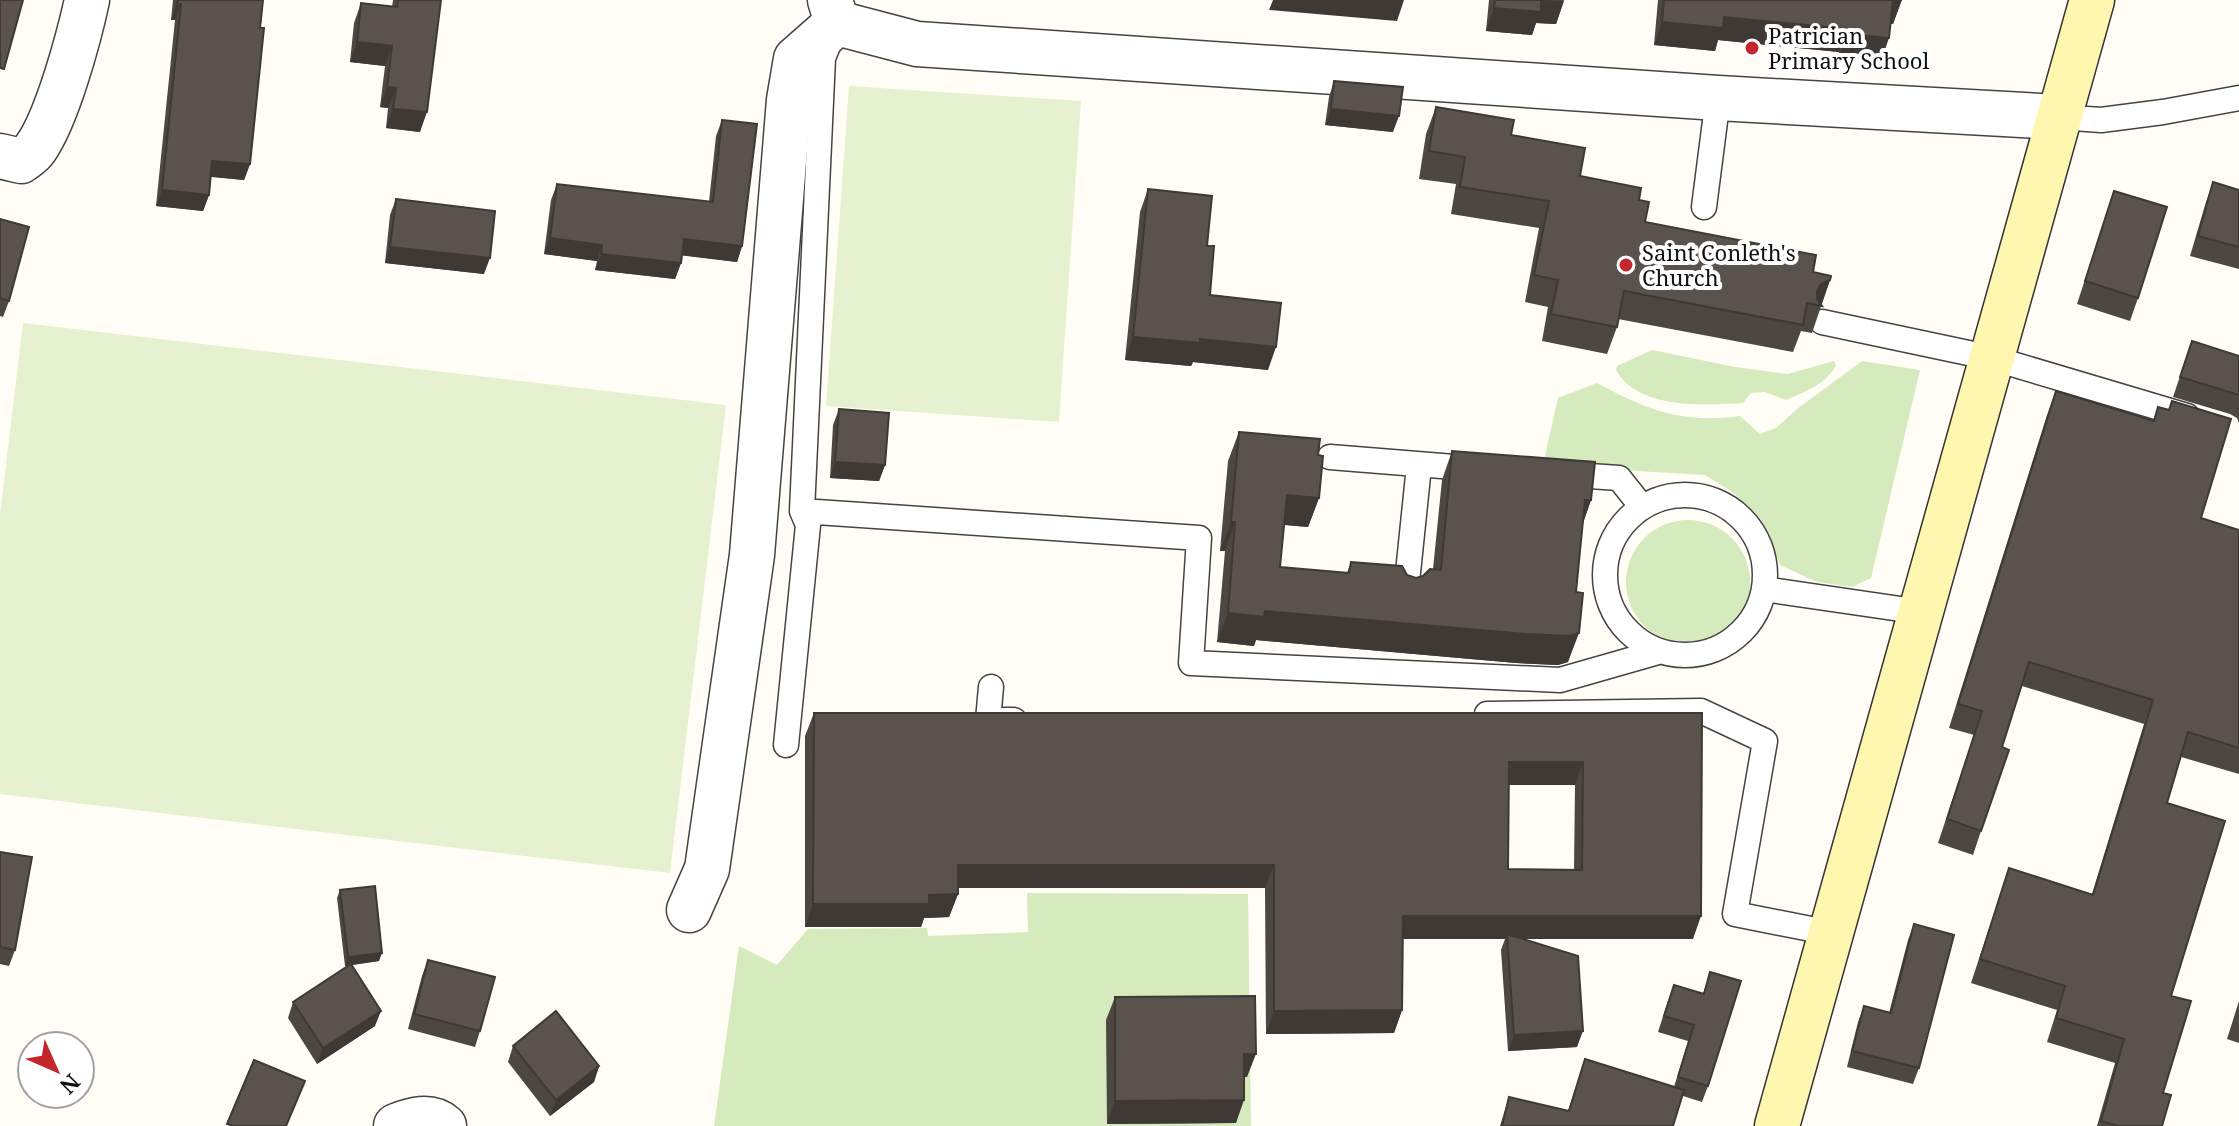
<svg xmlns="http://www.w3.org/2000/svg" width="2239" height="1126" viewBox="0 0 2239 1126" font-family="'Noto Serif',serif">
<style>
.green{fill:#d5ebbd}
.pitch{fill:#e6f2cf}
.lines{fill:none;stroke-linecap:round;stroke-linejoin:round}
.service-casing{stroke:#444;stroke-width:27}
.minor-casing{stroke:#444;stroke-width:47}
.secondary-casing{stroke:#333;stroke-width:47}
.service{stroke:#fff;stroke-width:24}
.minor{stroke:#fff;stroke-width:44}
.secondary{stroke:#fff6b0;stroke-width:44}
.wall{fill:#4d4742;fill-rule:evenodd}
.shaded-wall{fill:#3f3936}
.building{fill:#5a524d;stroke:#3f3936;stroke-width:2;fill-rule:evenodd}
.poi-dot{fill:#c4262e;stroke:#fff;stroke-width:3}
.labels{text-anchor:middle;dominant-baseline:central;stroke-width:8;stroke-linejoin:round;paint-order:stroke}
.poi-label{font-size:22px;fill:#111;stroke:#fff;text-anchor:start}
</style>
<rect width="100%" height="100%" fill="#fffdf5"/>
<path class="green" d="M1652,350L1735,367L1788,374L1834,361L1836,365C1828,383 1803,393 1786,400L1765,392L1751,393L1743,403C1704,405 1638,410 1616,370L1617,366Z
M1862,361L1920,370L1871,578L1852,587L1817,582L1780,565L1768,533L1749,507L1732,492L1705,475L1619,470L1544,460L1558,398L1597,383C1647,410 1682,424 1740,416L1760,434L1776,428L1797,409Z
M1626 582a62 62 0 1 1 124 0a62 62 0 1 1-124 0Z
M1027,893L1248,894L1251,1126H714L739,946L777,965L808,929L927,928L928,936L1028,932Z"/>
<path class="pitch" d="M849,86L1081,101L1059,422L826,406Z
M23,323L726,405L670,873L0,794V515Z"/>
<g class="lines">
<defs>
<path id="service" d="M832,36L823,58L802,511L1199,538L1191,663L1560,680L1658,652
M2059,117L2101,120L2163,112L2239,98
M1704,207L1718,98
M1822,322L1992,358L2187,416
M1330,457L1479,469
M1560,474L1619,478L1642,507
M1605 575a80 80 0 1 1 160 0a80 80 0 1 1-160 0Z
M1764,589L1921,612
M1406,592L1419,466
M991,687L988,720H1014
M1487,714L1701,711L1765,741L1735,914L1831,933
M786,745L808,525L802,511"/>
<path id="minor" d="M830,0L837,23L917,44L1718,98L2059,117
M0,156L21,161C26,157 32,154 35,149C57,119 79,37 87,0
M689,910L707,869L752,555L789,100L796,59L837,23
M396,1126C411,1120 430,1114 444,1126"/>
<path id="secondary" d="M1777,1126L2092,0"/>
</defs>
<use href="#service" class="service-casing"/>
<use href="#minor" class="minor-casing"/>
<use href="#secondary" class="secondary-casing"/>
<use href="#service" class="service"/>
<use href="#minor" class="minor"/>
<use href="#secondary" class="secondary"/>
</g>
<path class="wall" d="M173,0H263L250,164L244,180L211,177L209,195L203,211L156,206L175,20H171Z
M393,0H441L420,132L386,128L388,108L380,107L385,66L350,62L354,23L361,3L392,7Z
M1489,0H1564L1556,24L1536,23L1532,35L1486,31Z
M1658,0H1902L1893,24H1891L1881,61L1839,56V52L1718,40L1715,51L1654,45Z
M1334,81L1393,132L1325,125L1329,97Z
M1436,107L1511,135L1580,176L1639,200L1645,222L1813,272L1830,280L1812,333L1801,331L1793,352L1618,319L1617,327L1607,354L1542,341L1548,307L1525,302L1539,228L1451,214L1456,184L1419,179L1426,134Z
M722,120L742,246L737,262L682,255L681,263L675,279L595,270L597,261L544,254L551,200L557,184L709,202L716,136Z
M2213,182L2239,190V269L2190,256L2206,202Z
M1148,189L1207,246L1210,295L1268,370L1193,362L1191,366L1125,360L1140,212Z
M2114,191L2138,298L2130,321L2077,304Z
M396,199L484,274L385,263L390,215Z
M0,219L9,301L3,317L0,316Z
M2192,341L2239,356V423L2237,418L2230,414L2173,397Z
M2056,391L2153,421L2158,407L2201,518L2239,530V774L2181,757L2167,803L2171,996L2163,1093L2162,1126H2097L2115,1063L2047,1042L2057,1010L1971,983L2009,868L2092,894L2144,724L2022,686L2002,747L1981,831L1973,855L1938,843L1974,735L1949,728L2047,415Z
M839,409L885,465L879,481L830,478L833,425Z
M1239,432L1318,455L1319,498L1308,527L1284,525L1280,567L1347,573L1351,562L1407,575L1416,578L1423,576L1433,569L1442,480L1452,451L1591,500L1583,523L1568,662L1558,665L1516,663L1256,640L1254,646L1217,642L1225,551H1220L1228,461Z
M814,713H1702L1693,939H1523L1577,1047L1508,1051L1501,950L1505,939H1402V1010L1394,1033L1266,1034L1265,888H958V894L949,917L924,918L921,927H805V736ZM1509,785H1575L1574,870L1508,869Z
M0,852L15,950L9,966L0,964Z
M340,890L379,961L352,965L375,1026L317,1064L288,1018L293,1002L351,965L345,966L337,898Z
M1914,924L1919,1068L1913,1084L1847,1067L1858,1022L1864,1006L1889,1013L1908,940Z
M428,960L480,1031L475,1047L408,1029L422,976Z
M1710,972L1708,1086L1702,1102L1683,1096L1673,1126H1500L1509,1097L1568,1111L1585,1059L1674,1087L1688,1041L1658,1032L1668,1001L1674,985L1703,994Z
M1115,997L1247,1077H1244L1236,1123L1107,1124L1106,1020Z
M2239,1001V1043L2227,1039Z
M513,1046L599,1066L594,1082L550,1116L508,1062Z"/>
<path class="shaded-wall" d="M1273,0H1404L1397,21L1269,10Z
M1541,0L1564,1L1556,24L1536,23L1532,35L1486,31L1494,8Z
M1893,0L1901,1L1893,24L1885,23Z
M177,4H181L175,20H171Z
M1724,17L1847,29L1839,52L1718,40L1715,51L1654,45L1662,22Z
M1847,34L1889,38L1881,61L1839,56Z
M357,42L392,46L385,66L350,62Z
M387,87L396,88L388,108L380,107Z
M393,109L427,112L420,132L386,128Z
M1331,109L1399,116L1393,132L1325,125Z
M212,161L250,164L244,180L206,176Z
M162,190L209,195L203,211L156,206Z
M550,238L602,245L597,261L544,254Z
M684,239L742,246L737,262L678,255Z
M390,247L490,258L484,274L385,263Z
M601,254L681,263L675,279L595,270Z
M1830,280L1821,306L1813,304L1821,284Z
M1133,337L1200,339L1276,347L1268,370L1193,362L1191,366L1125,360Z
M835,462L885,465L879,481L830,478Z
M1287,495L1319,498L1308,527L1276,524Z
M1585,500H1591L1581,529Z
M1231,522H1235L1225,551H1220Z
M1265,611L1579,633L1568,662L1558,665L1516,663L1256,640L1254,646L1217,642L1228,613Z
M1509,762H1583L1575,785H1501Z
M958,865H1274L1265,888H950Z
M958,894L949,917L924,918L921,927H805L813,904L929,895Z
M1403,916H1701L1693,939H1507V934L1505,939H1394Z
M382,953L379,961L345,966L348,957Z
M1402,1010L1394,1033L1266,1034L1274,1011Z
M381,1011L375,1026L317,1064L323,1048Z
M1583,1031L1577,1047L1508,1051L1514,1035Z
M1244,1054H1256L1247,1077H1235Z
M599,1066L594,1082L550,1116L556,1100Z
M1244,1100L1236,1123L1107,1124L1115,1101Z"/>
<path class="building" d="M0,0H23L4,69L0,68Z
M178,0H263L260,28H264L250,164L212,161L209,195L162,190L181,4H177Z
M398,0H441L427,112L393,109L396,88L387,87L392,46L357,42L361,3L397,7Z
M1495,0H1541V12L1494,8Z
M1664,0H1902H1893L1889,38L1847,34V29L1724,17L1723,28L1662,22Z
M1334,81L1403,87L1399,116L1331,109Z
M1436,107L1514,120L1511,135L1585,148L1580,176L1641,188L1639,200L1649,202L1645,222L1816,255L1813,272L1831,276L1830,280L1821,284L1817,291V299L1822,306L1807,303L1803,325L1624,291L1617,327L1551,314L1558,280L1534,275L1549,201L1460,187L1465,157L1429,151Z
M722,120L757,124L742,246L684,239L681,263L601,254L602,245L550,238L557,184L713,202Z
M2213,182L2239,190V247L2198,236Z
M1148,189L1212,196L1207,246H1214L1210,295L1281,303L1276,347L1200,339V343L1133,337Z
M2114,191L2167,207L2138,298L2085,281Z
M396,199L495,211L490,258L390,247Z
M0,219L29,227L9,301L0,298Z
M2192,341L2239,356V395L2180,377Z
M2056,391L2154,421L2158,407L2169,410L2172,401L2231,419L2201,518L2239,530V748L2188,732L2167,803L2225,821L2171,996L2191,1001L2163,1093L2171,1095L2162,1126H2118L2101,1121L2124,1039L2056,1018L2065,986L1980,959L2009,868L2093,895L2153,700L2029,662L2002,747L2009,750L1981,831L1947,819L1982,711L1958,704Z
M839,409L889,413L885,465L835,462Z
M1239,432L1320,439L1318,455L1323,456L1319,498L1287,495L1280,567L1349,573L1351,562L1402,566L1407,575L1416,578L1423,576L1430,569L1441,570L1452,451L1595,462L1591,500H1585L1576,592L1583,593L1579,633L1569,636L1527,634L1265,611L1264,617L1228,613L1235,522H1231Z
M814,713H1702L1701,916H1403L1402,1010L1274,1011V865H958V894L929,895V904H813ZM1509,762H1583L1582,870L1508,869Z
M0,852L32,857L15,950L0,947Z
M375,886L382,953L348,957L340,890Z
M1914,924L1954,935L1919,1068L1852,1051L1864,1006L1891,1013Z
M1507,934L1578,956L1583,1031L1514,1035Z
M428,960L495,977L480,1031L414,1014Z
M351,964L381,1011L323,1048L293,1002Z
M1710,972L1741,981L1708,1086L1678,1077L1694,1025L1664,1016L1674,985L1704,994Z
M1255,996L1256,1054H1244V1100L1115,1101V997Z
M556,1011L599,1066L556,1100L513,1046Z
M1585,1059L1684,1090L1673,1126H1502L1509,1097L1569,1111Z
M254,1060L305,1081L286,1126H233L227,1124Z"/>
<g class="poi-dot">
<circle cx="1752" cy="48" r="8"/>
<circle cx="1626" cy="265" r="8"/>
</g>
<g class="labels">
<g class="poi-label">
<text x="1768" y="35">Patrician<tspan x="1768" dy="25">Primary School</tspan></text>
<text x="1642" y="252">Saint Conleth's<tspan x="1642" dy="25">Church</tspan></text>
</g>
</g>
<g transform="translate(56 1070) rotate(135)"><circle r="38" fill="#ffffff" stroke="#a0a0a0" stroke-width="2"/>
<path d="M0-6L14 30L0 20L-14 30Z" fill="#c4262e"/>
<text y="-12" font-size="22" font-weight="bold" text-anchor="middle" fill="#111111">N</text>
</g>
</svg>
